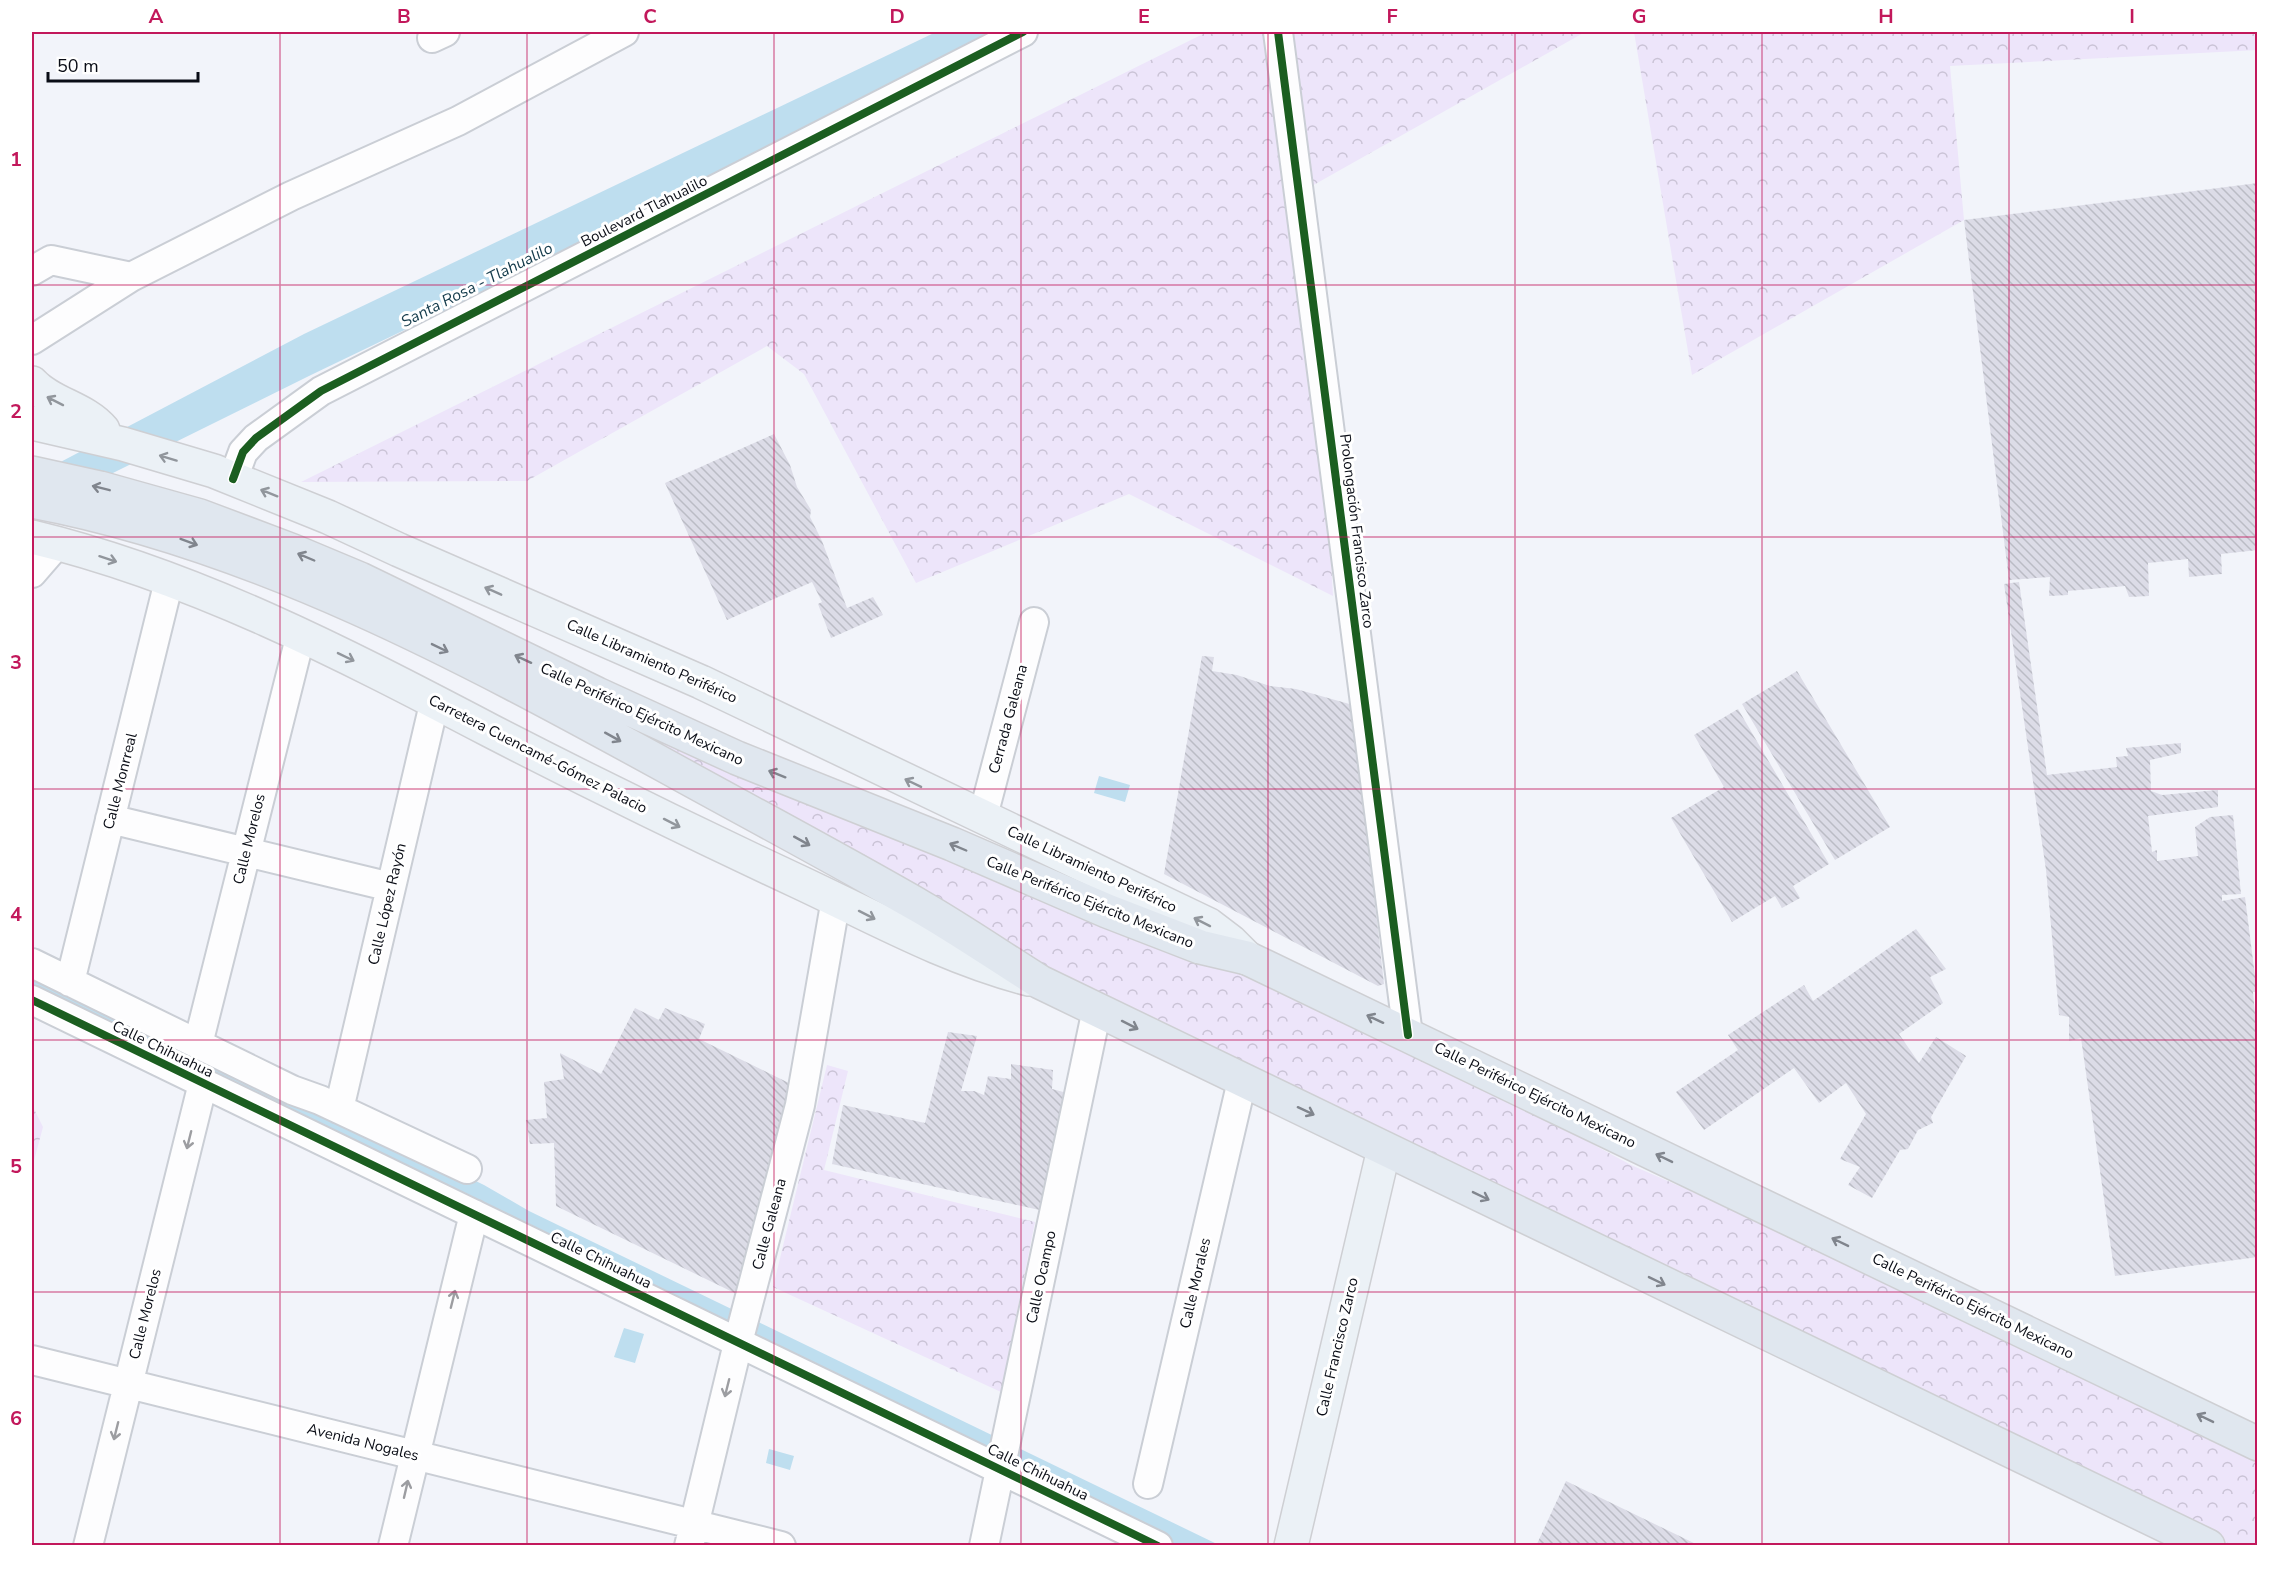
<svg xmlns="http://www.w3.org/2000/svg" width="2289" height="1577" viewBox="0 0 2289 1577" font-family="'Nunito Sans',sans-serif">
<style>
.park{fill:url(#park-crowns)}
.water{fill:#bedeef}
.building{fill:url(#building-back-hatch)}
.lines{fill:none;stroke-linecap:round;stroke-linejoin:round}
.minor-casing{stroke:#caced5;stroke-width:32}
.major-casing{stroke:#cecfd3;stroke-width:36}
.highway-casing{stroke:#cecfd3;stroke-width:36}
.minor{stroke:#fdfdfe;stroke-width:28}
.major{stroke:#ebf1f6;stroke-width:33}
.highway{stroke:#e0e7ef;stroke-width:33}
.cycleway-casing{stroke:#fff;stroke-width:11}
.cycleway{stroke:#1b5e20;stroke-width:8}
.oneway{stroke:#91969c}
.oneway2{stroke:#80858d}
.oneway3{stroke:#9c9da1}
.grid{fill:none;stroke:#c2185b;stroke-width:1.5;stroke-opacity:0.55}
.labels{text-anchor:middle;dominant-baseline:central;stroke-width:6;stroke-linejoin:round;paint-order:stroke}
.street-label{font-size:15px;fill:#0a0d16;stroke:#fff}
.water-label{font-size:16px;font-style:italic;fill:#143b4b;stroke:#fff}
.neatline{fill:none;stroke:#c2185b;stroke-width:2}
.grid-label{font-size:20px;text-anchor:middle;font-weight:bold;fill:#c2185b}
</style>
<defs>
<pattern id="park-crowns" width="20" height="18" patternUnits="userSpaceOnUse" patternTransform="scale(1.5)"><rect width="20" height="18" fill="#ede5fa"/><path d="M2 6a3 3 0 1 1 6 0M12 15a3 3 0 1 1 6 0" fill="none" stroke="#cac3d6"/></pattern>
<pattern id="building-back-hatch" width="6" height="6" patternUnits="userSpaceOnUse" patternTransform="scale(1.5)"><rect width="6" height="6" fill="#dcdce7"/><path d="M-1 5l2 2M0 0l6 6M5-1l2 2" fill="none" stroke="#bbbcc5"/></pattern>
</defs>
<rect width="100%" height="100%" fill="#f2f4fa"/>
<path class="park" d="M1207,32H1585L1310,187L1333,596L1129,494L916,583L804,374L767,346L527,481L301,482Z
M1634,32H2257L2258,50L1950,66L1964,220L1692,375Z
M575,696L1192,950L1486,1086L1631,1165L1943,1301L2257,1446V1545H2191L1043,978Z
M827,1065L848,1071L824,1170L1035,1222L1001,1392L773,1287Z
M32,1105L43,1127L32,1168Z"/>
<path class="water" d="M936,32H1024L311,375L32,513V477L304,334Z
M1099,776L1130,785L1125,802L1094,793Z
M32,966L484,1185L529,1211L1219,1545H1173L32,993Z
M624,1328L644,1334L635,1363L614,1357Z
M769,1449L794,1456L790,1470L766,1463Z"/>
<path class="building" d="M2258,183V550L2221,554L2222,574L2189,577L2188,559L2148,563L2149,596L2129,597L2125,586L2068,591V595L2049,596L2050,577L2009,580L1964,220Z
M774,434L790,465L797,487L811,510L810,517L822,541L847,608L873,597L883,615L831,638L818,604L822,602L812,582L727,620L665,483Z
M2019,582L2047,775L2117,767L2116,757L2128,756L2126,748L2181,743V753L2150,760L2151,791L2162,795L2218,790V807L2148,816L2152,852L2157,850V861L2198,856L2195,827L2210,817L2233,815L2241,894L2222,895V901L2245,897L2257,992H2253L2255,1014L2258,1015V1257L2115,1276L2081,1038L2069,1041V1017L2059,1015L2046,870L2004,584Z
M1202,656L1214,657L1212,671L1237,675L1270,686L1296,689L1353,705L1384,984L1378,986L1164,874Z
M1797,671L1890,827L1835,860L1742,704Z
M1738,709L1829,864L1793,886L1800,898L1782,908L1775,896L1732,922L1671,818L1724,787L1694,735Z
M1916,929L1946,969L1930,977L1943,1003L1899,1034L1919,1063L1936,1037L1966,1056L1931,1117L1933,1123L1918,1130L1908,1149L1900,1150L1872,1198L1848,1185L1860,1167L1840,1159L1866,1114L1846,1083L1819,1103L1794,1068L1704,1130L1676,1092L1738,1050L1728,1035L1804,985L1813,1001Z
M635,1008L659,1020L665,1008L705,1024L699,1039L797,1087L747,1299L556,1206L554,1143L530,1144L526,1120L547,1118L544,1082L564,1079L560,1053L601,1074Z
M948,1032L977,1036L961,1091H974L984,1095L988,1076L1011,1079V1064L1053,1070L1052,1089L1071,1094L1044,1211L832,1164L843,1105L925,1123Z
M1566,1481L1700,1546H1536Z"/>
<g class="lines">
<defs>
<path id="minor" d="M1278,32L1408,1035
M432,38L445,32
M32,271L51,260L131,277
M32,340L131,277L291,196L458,121L624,32
M233,479L243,452L256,438L321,391L1023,32
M32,573L58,543
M983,816L1034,622
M110,819L391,887
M32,963L292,1090L320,1100L467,1169
M70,982L169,581
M32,1000L1158,1546
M198,1044L301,634
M339,1109L435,700
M32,1360L781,1546
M1148,1484L1242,1081
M88,1546L203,1083
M393,1546L474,1214
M689,1546L741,1331L800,1105L836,899
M984,1546L1097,1009"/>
<path id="major" d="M32,383C51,404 85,408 103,430
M32,423L123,444L214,471L328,517L399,550L701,682L1209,925L1230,941L1247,958
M32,537C194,576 344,654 491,731C592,783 694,833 797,881C874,917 947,958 1029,979
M1291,1546L1384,1149"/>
<path id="highway" d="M32,473L100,488L200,516L293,551L360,579L597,694L737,758L952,844L1107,911L1200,947L1247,958L2258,1444
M32,501C256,543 465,656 664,765C749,812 836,858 921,907C961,930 1000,957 1040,982L2208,1546"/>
</defs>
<use href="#minor" class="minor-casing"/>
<use href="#major" class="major-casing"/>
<use href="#highway" class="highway-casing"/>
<use href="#minor" class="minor"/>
<use href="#major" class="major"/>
<use href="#highway" class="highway"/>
<defs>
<path id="cycleway" d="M1278,32L1408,1035
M233,479L243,452L256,438L321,391L1023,32
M32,1000L1158,1546"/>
</defs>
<use href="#cycleway" class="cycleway-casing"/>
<use href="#cycleway" class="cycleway"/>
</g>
<defs><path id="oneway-shaft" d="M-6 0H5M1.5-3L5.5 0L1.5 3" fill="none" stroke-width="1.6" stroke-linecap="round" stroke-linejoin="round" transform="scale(1.5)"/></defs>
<g class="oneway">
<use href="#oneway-shaft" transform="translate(55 401) rotate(-153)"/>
<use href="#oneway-shaft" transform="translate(168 458) rotate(-163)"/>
<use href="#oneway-shaft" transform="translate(269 493) rotate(-158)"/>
<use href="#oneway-shaft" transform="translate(108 559) rotate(18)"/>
<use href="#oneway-shaft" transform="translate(493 591) rotate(-156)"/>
<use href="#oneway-shaft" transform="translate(346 657) rotate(26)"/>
<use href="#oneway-shaft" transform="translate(913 783) rotate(-154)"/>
<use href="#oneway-shaft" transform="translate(672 823) rotate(27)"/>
<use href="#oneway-shaft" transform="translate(867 915) rotate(27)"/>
<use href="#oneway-shaft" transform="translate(1202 922) rotate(-153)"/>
</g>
<g class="oneway2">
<use href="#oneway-shaft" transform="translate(101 488) rotate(-166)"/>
<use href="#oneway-shaft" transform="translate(189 542) rotate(20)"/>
<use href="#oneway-shaft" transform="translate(306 557) rotate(-157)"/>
<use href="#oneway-shaft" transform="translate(440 648) rotate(26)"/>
<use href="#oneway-shaft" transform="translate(523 659) rotate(-155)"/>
<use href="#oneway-shaft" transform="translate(613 737) rotate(29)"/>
<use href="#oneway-shaft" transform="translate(777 774) rotate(-158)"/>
<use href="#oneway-shaft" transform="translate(802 841) rotate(29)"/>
<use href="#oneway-shaft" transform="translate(958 847) rotate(-157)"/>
<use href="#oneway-shaft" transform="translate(1375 1019) rotate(-155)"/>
<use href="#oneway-shaft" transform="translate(1130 1025) rotate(27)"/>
<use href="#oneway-shaft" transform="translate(1306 1111) rotate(25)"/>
<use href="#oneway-shaft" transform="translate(1664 1158) rotate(-154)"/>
<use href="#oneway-shaft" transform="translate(1481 1196) rotate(26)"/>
<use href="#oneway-shaft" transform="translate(1840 1242) rotate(-154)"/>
<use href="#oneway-shaft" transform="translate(1657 1281) rotate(26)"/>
<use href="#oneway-shaft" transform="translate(2205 1418) rotate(-154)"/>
</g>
<g class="oneway3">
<use href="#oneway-shaft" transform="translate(189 1140) rotate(104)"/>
<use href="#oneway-shaft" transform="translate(453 1299) rotate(-76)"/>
<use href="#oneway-shaft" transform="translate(727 1388) rotate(104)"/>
<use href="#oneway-shaft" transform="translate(116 1431) rotate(104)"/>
<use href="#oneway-shaft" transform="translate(406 1489) rotate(-77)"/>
</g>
<path class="grid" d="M280,32V1546M527,32V1546M774,32V1546M1021,32V1546M1268,32V1546M1515,32V1546M1762,32V1546M2009,32V1546M32,285H2258M32,537H2258M32,789H2258M32,1040H2258M32,1292H2258"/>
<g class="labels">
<g class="street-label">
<text transform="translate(644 211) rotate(-27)">Boulevard Tlahualilo</text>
<text transform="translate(1357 531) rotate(83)">Prolongación Francisco Zarco</text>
<text transform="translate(652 661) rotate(24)">Calle Libramiento Periférico</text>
<text transform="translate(642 714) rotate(25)">Calle Periférico Ejército Mexicano</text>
<text transform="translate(1008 719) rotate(-75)">Cerrada Galeana</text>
<text transform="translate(538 754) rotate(27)">Carretera Cuencamé-Gómez Palacio</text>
<text transform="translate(120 781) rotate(-76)">Calle Monrreal</text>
<text transform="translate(249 839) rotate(-76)">Calle Morelos</text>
<text transform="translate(1092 869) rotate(25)">Calle Libramiento Periférico</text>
<text transform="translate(1090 902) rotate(22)">Calle Periférico Ejército Mexicano</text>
<text transform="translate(387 904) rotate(-77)">Calle López Rayón</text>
<text transform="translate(163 1049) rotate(26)">Calle Chihuahua</text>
<text transform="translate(1535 1095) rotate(26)">Calle Periférico Ejército Mexicano</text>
<text transform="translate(769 1224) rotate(-75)">Calle Galeana</text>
<text transform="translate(601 1260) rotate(26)">Calle Chihuahua</text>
<text transform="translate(1041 1277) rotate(-78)">Calle Ocampo</text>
<text transform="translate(1195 1283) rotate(-77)">Calle Morales</text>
<text transform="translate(1973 1306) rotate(26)">Calle Periférico Ejército Mexicano</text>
<text transform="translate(145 1314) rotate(-76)">Calle Morelos</text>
<text transform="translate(1337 1347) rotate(-77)">Calle Francisco Zarco</text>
<text transform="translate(363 1442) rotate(14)">Avenida Nogales</text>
<text transform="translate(1038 1472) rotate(26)">Calle Chihuahua</text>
</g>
<g class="water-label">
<text transform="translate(477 285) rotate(-27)">Santa Rosa - Tlahualilo</text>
</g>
</g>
<rect width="2289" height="1577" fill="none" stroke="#ffffff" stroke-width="66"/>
<path d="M48 72v9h150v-9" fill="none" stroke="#0a0d16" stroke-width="3"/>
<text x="57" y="72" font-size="18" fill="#0a0d16" stroke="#ffffff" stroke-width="4.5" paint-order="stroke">50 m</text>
<rect x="33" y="33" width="2223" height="1511" class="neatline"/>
<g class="grid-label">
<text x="156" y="23">A</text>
<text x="404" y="23">B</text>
<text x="650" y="23">C</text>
<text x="897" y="23">D</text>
<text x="1144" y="23">E</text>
<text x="1392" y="23">F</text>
<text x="1639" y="23">G</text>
<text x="1886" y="23">H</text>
<text x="2132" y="23">I</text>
<text x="16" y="166">1</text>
<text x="16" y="418">2</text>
<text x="16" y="669">3</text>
<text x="16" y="921">4</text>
<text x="16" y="1173">5</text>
<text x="16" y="1425">6</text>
</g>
</svg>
